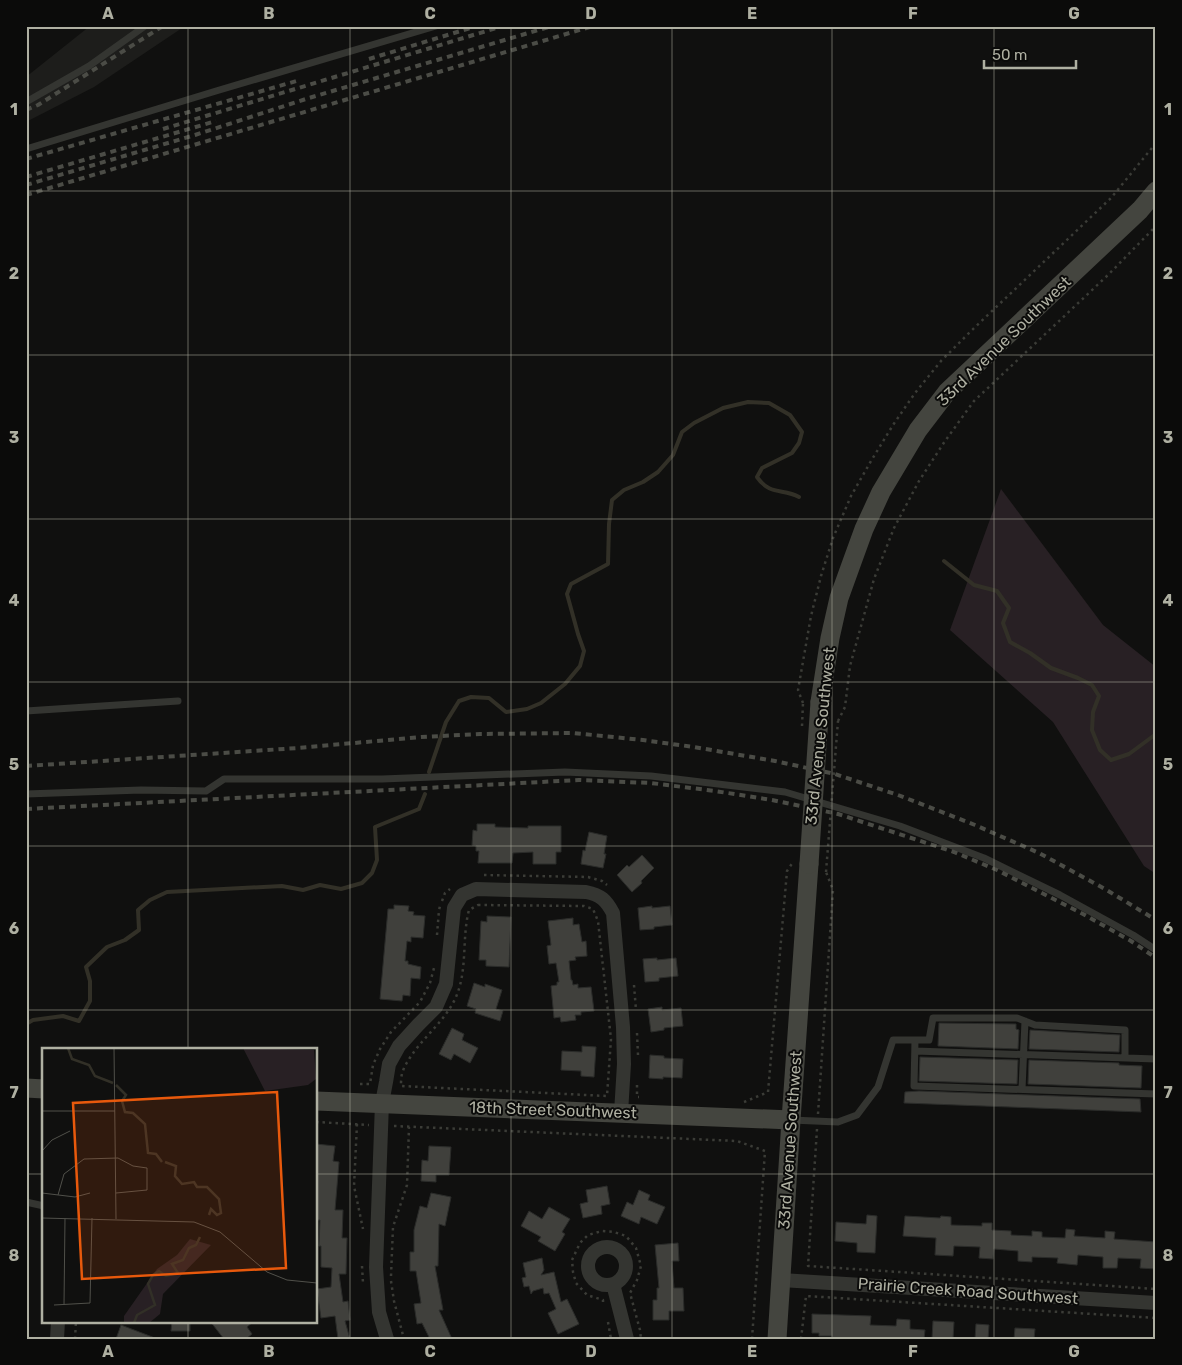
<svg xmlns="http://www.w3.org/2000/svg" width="1182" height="1365" viewBox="0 0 1182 1365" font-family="Rubik,sans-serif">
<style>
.built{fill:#1d1d1b}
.green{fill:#282024}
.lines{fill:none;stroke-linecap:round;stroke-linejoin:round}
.stream{stroke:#323027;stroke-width:4}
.building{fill:#40403c;stroke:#2b2c2a}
.path{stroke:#3b3c37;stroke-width:2.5;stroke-dasharray:2.5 4;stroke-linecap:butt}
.lane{stroke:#343531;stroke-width:7}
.street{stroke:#343531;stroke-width:14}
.secondary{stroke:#44453f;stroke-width:19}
.rail{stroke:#4b4c46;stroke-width:4;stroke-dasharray:6 5;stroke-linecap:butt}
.path-bridge{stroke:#3b3c37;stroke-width:2.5;stroke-dasharray:2.5 4;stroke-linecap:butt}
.secondary-bridge{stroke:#44453f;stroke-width:19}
.grid{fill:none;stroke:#afb0a2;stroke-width:1;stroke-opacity:0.55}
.labels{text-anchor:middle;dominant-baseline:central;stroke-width:4;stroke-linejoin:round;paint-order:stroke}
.street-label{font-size:16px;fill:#afb0a2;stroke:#0b0b0a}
.inset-river{fill:none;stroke:#323027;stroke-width:2.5}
.inset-road{fill:none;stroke:#50504a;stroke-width:1}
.view{fill:#e8590c;fill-opacity:0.15;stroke:#e8590c;stroke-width:2.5}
.inset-edge{fill:none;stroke:#afb0a2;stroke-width:2.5}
.neatline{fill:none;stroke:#afb0a2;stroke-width:2}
.grid-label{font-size:16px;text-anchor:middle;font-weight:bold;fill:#afb0a2}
</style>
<rect width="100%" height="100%" fill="#10100f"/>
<path class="built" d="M90,26H185L94,87L26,122V77Z"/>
<path class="green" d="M1001,489L1103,625L1156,667V874L1144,866L1053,722L950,630Z"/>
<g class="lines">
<path class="stream" d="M944,561L974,585L997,591L1009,608L1003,623L1010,642L1030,653L1051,668L1078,678L1092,685L1099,696L1093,712L1092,730L1100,750L1111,760L1129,754L1156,734
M429,772L446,722L459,701L471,697L489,698L506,712L527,709L541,703L565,684L580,666L584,651L578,634L567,594L571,584L608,564L609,524L612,500L624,490L643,482L658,472L673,455L682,432L694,423L723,408L748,402L769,403L790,415L802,432L799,443L792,453L762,468L757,477C770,496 783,488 799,497
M26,1024L33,1020L63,1016L79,1021L90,1001V981L86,967L107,947L125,940L139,930L138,910L150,900L167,892L282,886L303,890L320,885L341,889L362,883L372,873L377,860L375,827L419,809L425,794"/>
</g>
<path class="building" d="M477,824H495V827L528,828V826H561V852H556V864H533V852L513,853L512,863H478L479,851H476V846L472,845L473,830L477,831Z
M589,832L607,836L604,854H606L603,868L581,864L583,850L585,851Z
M642,855L654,868L641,881L642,883L632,892L617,875L627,865L629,867Z
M394,905L409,906L408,911L414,912L413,915L425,916L423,938L411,937V942L407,941L405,961H408V964L421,967L420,979L411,978L410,996L403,995L402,1001L380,999L388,909H394Z
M652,906V908L670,906L672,925L654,927V929L640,930L638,908Z
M487,916L511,917L509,967L486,966V960H479L481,921L487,922Z
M573,918V925L579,924L582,942L586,941L587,956L575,957L576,960L569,961L571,980H572L573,985L578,984V988L591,987L594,1011L581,1012V1015H575L576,1020L561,1022L560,1017L554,1018L551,986L557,985V982H559L556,963L549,964L547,946L551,945L548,921Z
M657,958V960L676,958L678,976L659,978V981L645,982L643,959Z
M474,983L485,987V984L502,990L496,1009L503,1011L500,1021L475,1013L476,1009L467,1006Z
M662,1007V1010L681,1008L683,1026L664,1028V1030L651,1032L648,1009Z
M939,1023L1016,1024V1029L1019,1030L1018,1049L938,1046Z
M452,1028L464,1034L462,1040L478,1048L470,1063L454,1054L451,1060L439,1054Z
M1030,1030L1120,1035L1119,1052L1029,1049Z
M582,1046L596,1047L594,1077L581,1076V1071L561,1070L562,1051L582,1052Z
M650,1055L664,1056V1058L683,1059L682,1078L663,1077V1079L649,1078Z
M920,1057L1018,1060L1017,1084L919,1081Z
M1029,1060L1119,1063V1065L1142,1066L1141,1088L1028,1084Z
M919,1091L1140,1099L1141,1112L904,1103L905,1092Z
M316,1144L335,1146L333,1161L339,1162L335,1210H343L342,1238H347L346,1274H339L343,1302L348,1301L350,1320L345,1321L350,1339H338L335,1316L321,1318L317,1289L331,1287L332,1268L321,1267V1246H319L320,1220H316Z
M429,1146L451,1147L449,1175H436V1182L421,1181L422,1160L428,1161Z
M607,1186L610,1204L601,1206L602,1214L583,1218L580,1204L588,1202L586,1190Z
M639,1190L650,1195L648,1200L665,1207L657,1224L641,1217L639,1224L621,1216L627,1202L633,1205Z
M431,1193L451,1197L445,1226L439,1224L438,1266H435L443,1310H439L452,1339H430L422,1323L417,1324L414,1304L421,1303L416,1271H410V1252H414V1230L420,1206L427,1208Z
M549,1207L570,1219L562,1232L565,1234L555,1251L538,1241L541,1237L521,1226L529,1211L542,1219Z
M867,1215L877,1216L875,1253L857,1252V1243L835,1241L836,1222L866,1224Z
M905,1216L940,1218L941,1216L951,1217V1225L982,1226V1223H992V1230L1011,1231V1235L1032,1236V1231L1042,1232V1237L1065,1238L1066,1229L1075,1230L1074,1236L1105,1238V1231L1115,1232L1114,1239L1156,1242V1269L1140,1268L1141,1259L1118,1258L1117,1268H1103V1257L1078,1255L1077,1265L1057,1263L1058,1258L1032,1257V1262L1018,1261V1251L994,1249L993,1259L979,1258L980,1247L954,1246L953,1256L935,1255L936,1238L903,1236Z
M678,1243L679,1261H672L674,1288H683L684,1311H669V1320H653V1300H657V1288H659L655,1245Z
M542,1258L544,1270L541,1275L554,1272L561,1302L567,1299L579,1324L558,1334L548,1313L556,1309L549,1293L544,1294L543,1288L533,1291L531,1294L529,1286L524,1287L522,1278L526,1277L523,1263Z
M812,1314L871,1316L870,1325L896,1326L897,1319L910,1320V1329L925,1330L924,1339H832V1336H819V1333H812Z
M172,1321H190V1331H171Z
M210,1321H254L247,1327L252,1334L246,1339H224Z
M933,1321L954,1322L953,1339H932Z
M976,1324L989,1325L988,1339H975Z
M121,1325L155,1338L154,1339H116Z
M1015,1328L1035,1329L1034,1339H1014Z"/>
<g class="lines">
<path class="path" d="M803,703L798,690L811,616L821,576L833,538L851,496L871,461L893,425L915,393L941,361L971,331L1111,198L1156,143
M838,721L845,707L850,666L874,579L894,528L919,481L945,441L974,401L1108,275L1156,226
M484,875L588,877L602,881L607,885
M442,901L445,893L450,889
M478,905L584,906L593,909L598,921L611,1039L607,1096L401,1086C401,1081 401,1075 403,1071C404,1067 406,1064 408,1061C420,1040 441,1025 453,1003C469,974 461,940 469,910Z
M437,935L439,910L440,906
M634,985L636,1010
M637,1033L638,1055
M360,1084H370L373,1065L380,1049L391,1032L420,1002L430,983L434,968
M637,1085V1097H639
M744,1102L768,1092L787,871L793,862
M818,1114L833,890L826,872
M316,1122L369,1125
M357,1124L354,1186L363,1229
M394,1126L737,1141L765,1151L752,1339
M817,1129L808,1266L1156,1289
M362,1266L363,1283
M391,1276L393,1227L407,1185L409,1127
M391,1281L394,1301L404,1339
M603,1302V1300L587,1295L576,1283L573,1272L572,1260L580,1243L588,1235L602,1231L614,1232L626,1236L636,1248L641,1266L637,1280L630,1293L640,1330L641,1339
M608,1322L611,1339
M75,1339L76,1321
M801,1339L806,1296L1156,1318"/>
<path class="lane" d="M26,102L89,66L145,26
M26,149L216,91L436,26
M26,711L178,701
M26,794L141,790L206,791L224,779H382L565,772L651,776L785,792L900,826L984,858L1060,895L1133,935L1156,950
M915,1040H929L933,1018H1017L1035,1025L1125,1030V1058
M915,1051L1156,1059
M1022,1089L1025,1021
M791,1120L838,1122L857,1115L878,1087L893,1040H915L914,1086L1156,1094
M26,1202L44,1206"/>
<path class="street" d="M588 1266a19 19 0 1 1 38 0a19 19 0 1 1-38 0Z
M781,1280L1156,1303
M613,1284L627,1339
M57,1339L58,1321
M387,1339L379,1312L376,1267L382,1103L386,1082L389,1064L399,1046L418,1025L436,1007L446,984L454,908L462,895L476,889L586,892C601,895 606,900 613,913L623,1027L624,1064L621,1113"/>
<path class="secondary" d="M820,702L830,638L839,598L852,562L864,529L881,492L918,430L947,392L1140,210L1156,191
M26,1088L44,1089
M316,1101L791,1120
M777,1339L791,1120L809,864"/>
<path class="rail" d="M369,59L477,26
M26,110L38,105L163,26
M163,129L503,26
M26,159L300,80
M26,177L216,121
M26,185L195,135L309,98L552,26
M26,195L593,26
M26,766L298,748L421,737L480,734L573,733L643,740L694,747L775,761L835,774L898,795L975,825L1039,853L1105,889L1156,920
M26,809L579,780L651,783L715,791L772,800L838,814L954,852L997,870L1083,914L1131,941L1156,958"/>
<path class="path-bridge" d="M802,726L803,703
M826,872L838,721"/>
<path class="secondary-bridge" d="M809,864L820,702"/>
</g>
<path class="grid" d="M188,26V1049M350,26V1339M511,26V1339M672,26V1339M832,26V1339M994,26V1339M26,191H1156M26,355H1156M26,519H1156M26,682H1156M26,846H1156M26,1010H1156M26,1174H44M316,1174H1156M188,1321V1339"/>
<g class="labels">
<g class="street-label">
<text transform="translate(1004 341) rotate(-44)">33rd Avenue Southwest</text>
<text transform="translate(820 736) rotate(-84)">33rd Avenue Southwest</text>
<text transform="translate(553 1110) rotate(2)">18th Street Southwest</text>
<text transform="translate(790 1140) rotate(-86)">33rd Avenue Southwest</text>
<text transform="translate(968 1291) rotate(4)">Prairie Creek Road Southwest</text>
</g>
</g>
<g transform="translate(42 1048)">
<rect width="275" height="275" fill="#10100f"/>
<path d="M201,0L272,2L274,31L266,37L223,43ZM148,191L169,197L121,246L118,266L107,275H82V268L115,221L135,207Z" fill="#282024"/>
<path class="inset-river" d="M26,0L30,11L47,17L53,28L71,35M74,37L84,47L80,53L83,64L91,65L103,76L106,105L114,106L120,114M123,114L134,118L133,128L140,136L152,134L155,139H165L177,151L179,165L175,167L169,161L167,167M92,275L95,267L113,257L106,236L111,227L117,223L124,228L136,225L130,216L141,212L147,200L154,197L158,189"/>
<path class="inset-road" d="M72,0L74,171M0,63H73M0,103L10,92L28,83M0,145L33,149L48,145M16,147L22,126L42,111L76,110L91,118L105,120V142L74,145M0,170L152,174L178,184L225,224L245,232L275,235M12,257L48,255L50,170M22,257L23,170"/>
<path class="view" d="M235,44L244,220L40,231L31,55Z"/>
<rect width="275" height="275" class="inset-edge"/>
</g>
<rect width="1182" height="1365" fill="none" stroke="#0b0b0a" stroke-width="55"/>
<path d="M984 60v8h92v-8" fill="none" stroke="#afb0a2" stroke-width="2.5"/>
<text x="992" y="60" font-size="15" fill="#afb0a2" stroke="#0b0b0a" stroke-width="4" paint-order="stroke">50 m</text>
<rect x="28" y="28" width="1126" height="1310" class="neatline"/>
<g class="grid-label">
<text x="108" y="19">A</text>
<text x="269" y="19">B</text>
<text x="430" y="19">C</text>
<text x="591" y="19">D</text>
<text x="752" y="19">E</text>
<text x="913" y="19">F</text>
<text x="1074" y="19">G</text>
<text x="14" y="115">1</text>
<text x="1168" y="115">1</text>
<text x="14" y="279">2</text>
<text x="1168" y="279">2</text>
<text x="14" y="443">3</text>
<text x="1168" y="443">3</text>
<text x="14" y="606">4</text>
<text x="1168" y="606">4</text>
<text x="14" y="770">5</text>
<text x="1168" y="770">5</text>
<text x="14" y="934">6</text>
<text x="1168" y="934">6</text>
<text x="14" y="1098">7</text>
<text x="1168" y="1098">7</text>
<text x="14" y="1261">8</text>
<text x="1168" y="1261">8</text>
<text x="108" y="1357">A</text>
<text x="269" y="1357">B</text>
<text x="430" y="1357">C</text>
<text x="591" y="1357">D</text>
<text x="752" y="1357">E</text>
<text x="913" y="1357">F</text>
<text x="1074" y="1357">G</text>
</g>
</svg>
